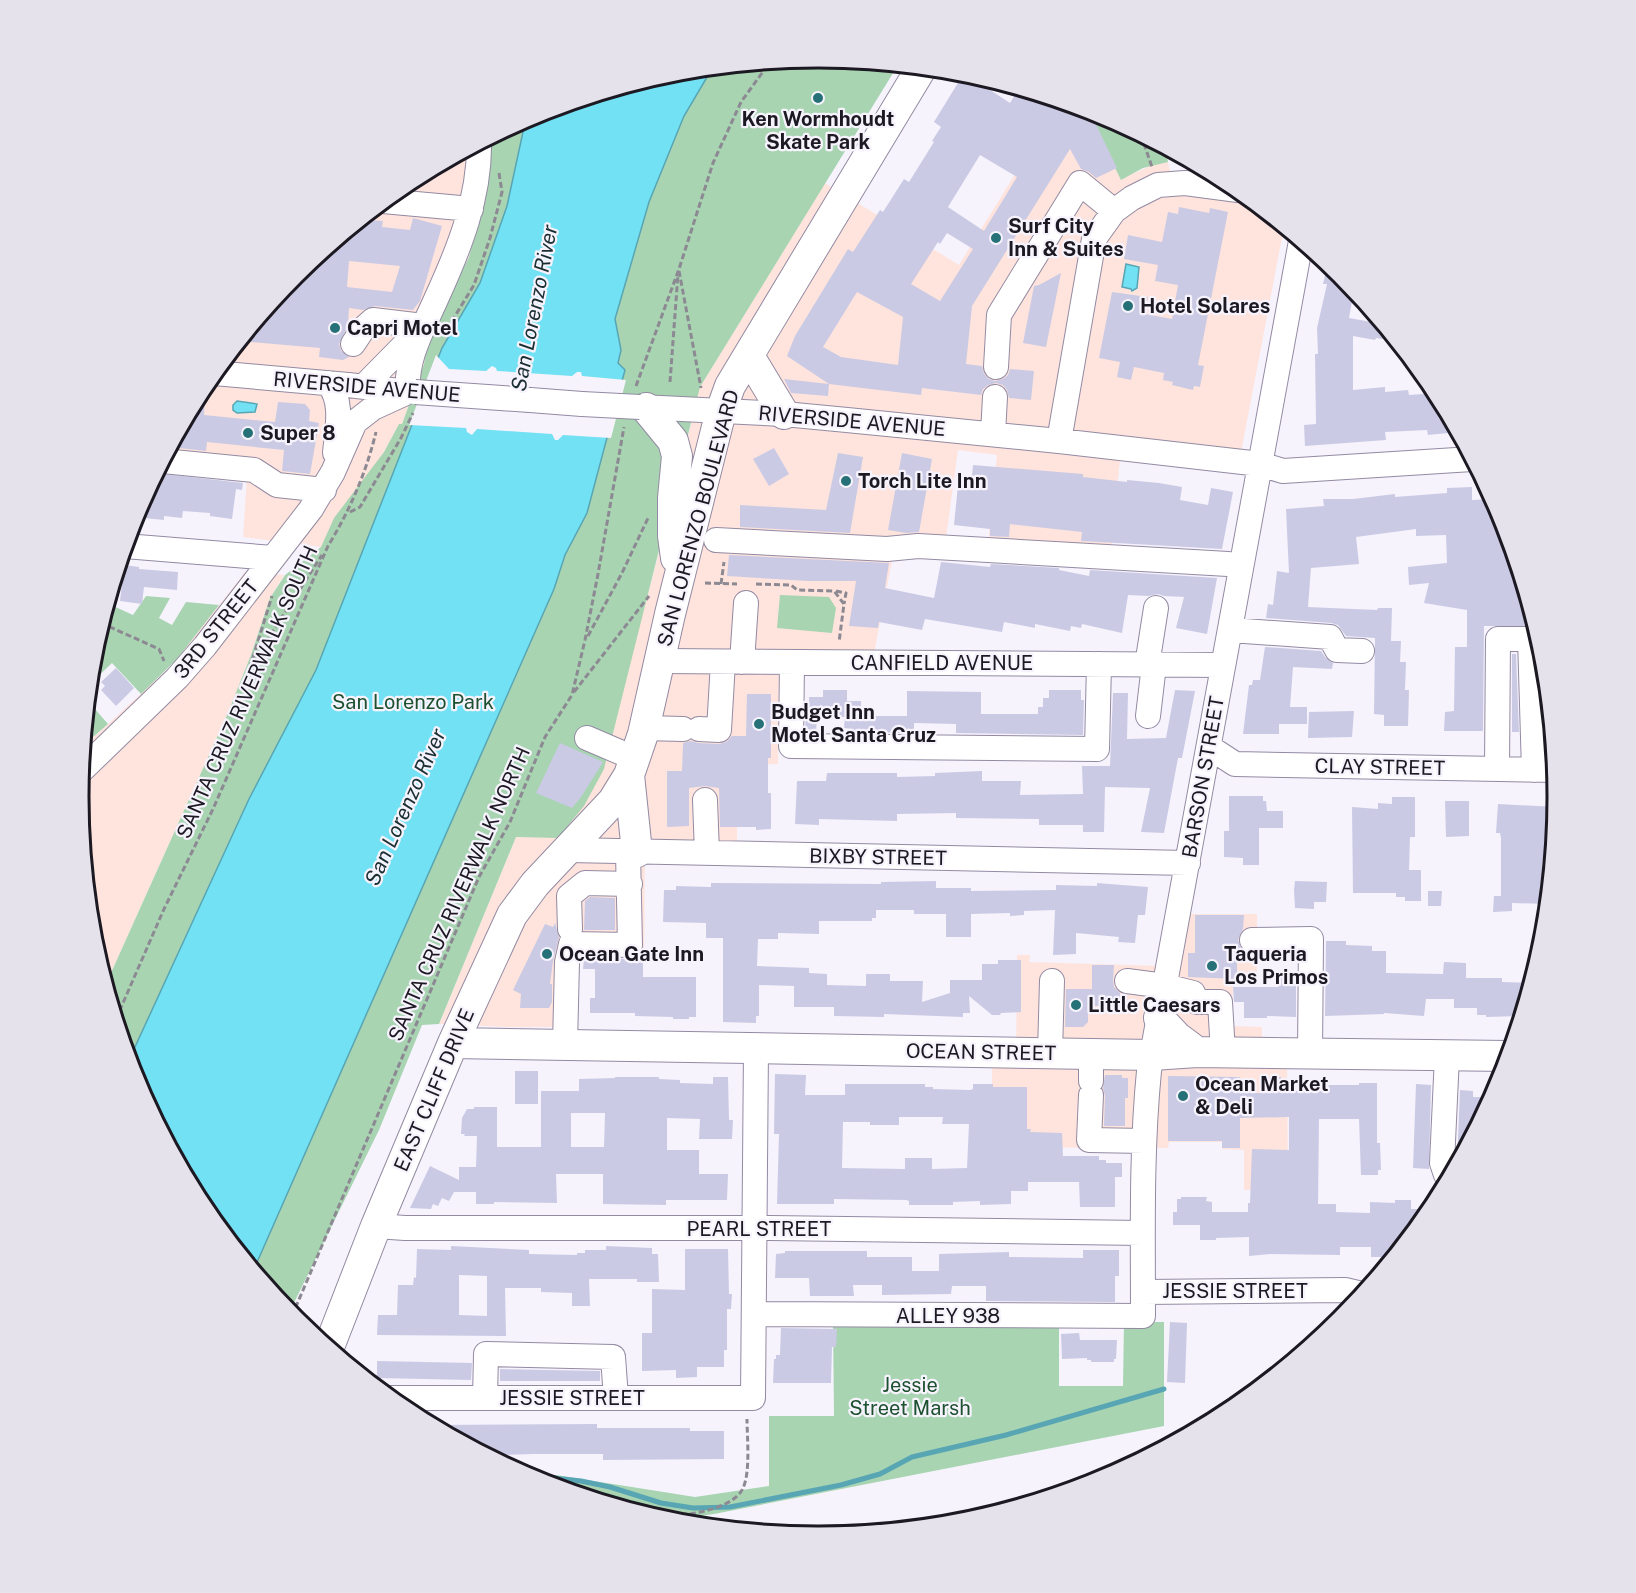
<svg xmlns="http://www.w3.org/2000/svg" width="1636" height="1593" viewBox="0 0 1636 1593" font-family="'Public Sans',sans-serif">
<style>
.commercial{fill:#fee4dd}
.green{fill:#a8d4b2}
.water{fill:#72e1f3;stroke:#58a5b4;stroke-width:1.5}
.pier{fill:#f6f3fd}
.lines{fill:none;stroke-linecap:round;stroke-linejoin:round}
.stream{stroke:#58a5b4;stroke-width:5}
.building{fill:#cacae4;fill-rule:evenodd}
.minor-casing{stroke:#938aa2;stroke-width:26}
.major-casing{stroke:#938aa2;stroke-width:32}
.path{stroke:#8c8992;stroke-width:3;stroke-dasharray:6 3;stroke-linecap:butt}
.minor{stroke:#fff;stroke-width:24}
.major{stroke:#fff;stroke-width:30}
.minor-bridge-casing{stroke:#938aa2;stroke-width:26;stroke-linecap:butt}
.minor-bridge{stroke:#fff;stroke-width:24}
.poi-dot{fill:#267077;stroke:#f6f3fd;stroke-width:2}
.labels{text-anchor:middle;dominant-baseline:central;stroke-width:4.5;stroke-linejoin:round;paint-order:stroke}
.poi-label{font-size:20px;font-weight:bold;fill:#1c1922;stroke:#f6f3fd;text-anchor:start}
.street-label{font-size:20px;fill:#1c1922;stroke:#f6f3fd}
.park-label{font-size:20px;fill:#1c502e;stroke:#f6f3fd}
.water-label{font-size:21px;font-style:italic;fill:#1a2e31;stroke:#f6f3fd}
.rim{fill:none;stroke:#1c1922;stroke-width:3}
</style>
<rect width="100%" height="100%" fill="#f6f3fd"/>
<path class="commercial" d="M1060,101L1086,109L1121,179L1155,164L1168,162L1173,183L1239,190L1284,227L1239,463L1121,450L1110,560L987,553L997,455L958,450L946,538L896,540L872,664H779L778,764L737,765V858L645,857L644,953H574L564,1027H507L439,1024L516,837L614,722L670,510L700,387L825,183L959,265Z
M491,137L490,155L479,215L469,257L428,338L424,364L402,424H399L384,452L321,547L243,537L247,475L160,467L203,385L295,273L407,181Z
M246,571L284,575L270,598L251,655L227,715L106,984L93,940L79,796L83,747L171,666Z
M1174,914H1257V981L1233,982L1232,1026L1262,1027V1055L1287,1056L1288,1190H1244V1150L1222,1149V1142H1169L1168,1148L992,1147V1055H1016L1017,955H1030L1029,962L1163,966Z"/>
<path class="green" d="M818,57L898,65L700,387L604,769L584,806L558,838L516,837L439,1024L422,1025L379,1130L289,1313L203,1207L135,1079L106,984L227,715L251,655L270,598L285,575L321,547L334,518L384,452L399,424H402L424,364L428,338L469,257L479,215L490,155L491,137L535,113L674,71Z
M1086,109L1101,113L1165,147L1168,162L1143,168L1121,180Z
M113,584L111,605L133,615L146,596L170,598L159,618L172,625L186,602L219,605L177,659L141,694L112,663L90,684L93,652Z
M780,595L829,597L836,608L832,633L777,628Z
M88,701L108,724L92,738L85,730Z
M833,1320L1059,1321V1386H1123L1124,1322H1164V1426L714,1514L669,1520L531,1478L556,1475L695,1497L769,1486V1416H834Z"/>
<path class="water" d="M713,67L684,116L649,202L615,319L621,350L618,363L625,370L587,513L565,555L554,589L254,1269L203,1207L135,1079L129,1060L249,799L316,670L442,348L480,283L507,206L526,118L535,113L674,71Z
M1126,264L1139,267L1137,288L1132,291L1131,289L1122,287Z
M237,401L257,404L255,412L237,413L233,410V405Z"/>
<path class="pier" d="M436,355L449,369L486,371L492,366L496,368L497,371L572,376L577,372H581L582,376L626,380L611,438L563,435L558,440H555L552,434L477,429L472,435L467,432L466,428L409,425Z"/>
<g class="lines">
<path class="stream" d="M537,1480L554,1478L581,1481L610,1487L661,1503L693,1508L730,1507L841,1485L880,1474L912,1457L1006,1435L1164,1389"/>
</g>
<path class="building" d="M964,73L1010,103L1019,88L1089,110L1117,168L1096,178L1089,172L1081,169L1070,149L972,306L966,364L982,366L984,374L989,379L995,381L1003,379L1008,375L1010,369L1034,371L1031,400L1009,398L1007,390L1003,385L996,383L988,385L983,389L981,395L922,388L921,395L829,384L787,356L795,336L848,249L853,252L880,210L883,212L904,179L909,182L934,142L932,141L941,127L934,122ZM980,155L1017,177L984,231L948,207ZM947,233L973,249L940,301L911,284L938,242L940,244ZM857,292L903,317L898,365L841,357L823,347Z
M1179,207L1209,213L1210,208L1228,212L1198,365L1204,366L1200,387L1194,386L1193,390L1172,385L1173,382L1163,380L1164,373L1134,367L1131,380L1117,377L1120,362L1099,358L1112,292L1148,297L1145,314L1172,319L1178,285L1155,281L1158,265L1124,259L1128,235L1162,242L1168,212L1178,214Z
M413,218L442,226L420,301L413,310L375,306L363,310L349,308L348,326L339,344L341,351L349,357L343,360L319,357L320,348L240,341L295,273L356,224L369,225V220L383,221L382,227L410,230ZM349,261L400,266L392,292L347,287Z
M1330,265L1341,274L1354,290L1349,318L1382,324L1396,341L1376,338L1375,340L1353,336V390L1385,387V392L1408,390L1409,395L1437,393L1448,414L1449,430H1447L1448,433L1428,435L1427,430L1385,432L1386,440L1305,446L1304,425L1316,424L1315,354H1318L1317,328L1327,284H1323L1327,267L1330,268Z
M1061,273L1046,347L1023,343L1034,286L1039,285Z
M784,379L829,384L828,396L791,393Z
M205,384L204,415L275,422L278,402L305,404L310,410L309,421L319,423L310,474L282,471L284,450L207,442L206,451L170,447Z
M774,448L789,474L769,486L753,459Z
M838,453L863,457L850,533L740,527V505L826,510Z
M902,453L932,459L919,532L906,533L888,530Z
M973,465L1083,474V477L1127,482V480L1159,483L1182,487L1180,500L1208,505L1211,488L1233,492L1222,549L1081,541L1082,532L1010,524L1009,537L990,536V529L954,525L958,485L971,486Z
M156,473L243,483L242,490L236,489L232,519L210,516V513L183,511L182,518L164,516V520L134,517Z
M1472,487V500L1493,499L1501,514L1535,626H1484L1483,731H1444L1445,712L1454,711L1455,647H1467V610L1424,603L1429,583L1409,585L1408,567L1447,563L1446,535L1416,536V529L1356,537L1359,564L1311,568L1308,607L1377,610L1378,608H1392L1391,641H1401L1400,662H1406L1405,690H1409L1408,726H1384V715L1374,714L1375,638L1346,636L1338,625L1331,623L1266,618L1268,604L1273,605L1277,571L1289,573L1286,509L1324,506L1323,499H1353L1395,494V497L1447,493V488Z
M729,555L889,563L885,588L934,598L941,562L990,567L991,564L1059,568V570L1089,576L1090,570L1217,578L1207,634L1176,628L1184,597L1164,596L1158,594L1149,596L1128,595L1122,633L1082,624L1081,628L1071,626L1070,631L1035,624V628L1004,622L1002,632L925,619L922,630L879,622L878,628L849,626L856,581H809L727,576Z
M124,565L139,567V569L178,572L177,590L144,587L142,604L120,601Z
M1265,647L1321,651L1325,657L1333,663L1332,669L1293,667L1290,707H1307V724H1279V734H1243L1249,685H1252L1253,680H1260Z
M1512,654H1516L1519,732H1512Z
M116,668L134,688L116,706L101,690L105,686L101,682Z
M823,690H847V701H861V716H907V691L981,692V714H1038V707H1043V698H1049V690H1081V700H1084L1083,735L956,733V724L914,723V733L854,732V729L844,728L845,717H817L816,732H805L806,708H809V697H823Z
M1175,690L1195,691L1182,758H1178L1164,833L1141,832L1150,788L1105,787L1104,832H1083V825H1039V819L956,818V813L897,814V821L819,819V825L795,824L797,781H826L827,773H897V777L935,776V773L982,771V781H1021L1020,795L1083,794L1082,766H1110L1113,693H1128L1127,739L1166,738Z
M747,694H771V758H768V793H771V829L756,830V827H720L719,788L705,786L689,788V826L667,827V771H682L683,743L691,741L698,743L719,744L726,742L732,736H746Z
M1546,703L1548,704L1551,732H1547Z
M1354,711L1352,737L1308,738L1309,712Z
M560,743L603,762L581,797L572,808L536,793Z
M1229,796H1263V801H1266L1267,811H1283V828H1259V865H1243V858L1224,857V831H1229Z
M1392,797H1415V837H1410L1409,870H1421V901H1405V897H1396V893H1353L1352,807L1378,809V803L1392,804Z
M1445,801H1469V836L1446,837Z
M1498,804L1557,807L1547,904L1512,903V911L1493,912L1494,896H1501V838L1500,833H1496Z
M936,881V888H971V891L1056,890V885L1097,886V883L1148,887L1145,915H1138L1135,943L1118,942L1119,937L1076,933V954L1053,955L1055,910L1024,911V915L1010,916V913L971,914V937H946V914H914V910H876V918H872V921H819V934L778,933V939H758L757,966L809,968V973L827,974V985L866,986V974H890V981H923L922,1002L950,993V980H982V964H998V960H1021V1012L1001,1013L1000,1015H992L969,996L970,1013H963V1017L884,1014V1017L834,1016V1007H794V986L759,985V1016H756V1023L723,1022V938H706V923L663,922L664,890H676V886L711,887V883L881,884V882Z
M1295,881L1327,882L1326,902H1314V909L1295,908L1294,890Z
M1428,891H1442L1441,906H1428Z
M590,897L615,898V930H584L585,901Z
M1195,915H1244L1243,929L1238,940L1242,950H1237V979L1188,977V953H1195Z
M555,923L559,937L553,961L550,984H552V1002L549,1008H520L521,994L513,990L545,924L553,927Z
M1326,941H1346V945L1372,946V951H1386V973L1443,974L1444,962L1466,963V978H1502V982L1531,983L1520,1016L1486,1017V1015H1477V1008H1454V999H1426L1424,1016L1384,1013V1014L1325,1016Z
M639,956V960H643V977H696V1017H689V1019H673V1017L635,1016V1013H590V998H595V969H583L584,958L630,959Z
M1092,965H1114L1113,980L1114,987L1120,993V1006H1088V1022L1083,1027H1065L1066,989H1092Z
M1279,974L1296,975V1017L1267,1016V1018H1244V1002H1234L1233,987H1278Z
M515,1071H538V1104H515Z
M775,1074L806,1075L805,1095H845V1084H925V1087H933V1089L970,1090L973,1089V1084H993V1087H1027V1129H1031L1030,1132L1062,1133L1063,1156H1099V1160H1106V1163H1122V1177H1115V1207H1080L1079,1182H1028V1191H1011V1204L980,1205V1201L953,1202V1205H909V1201L906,1200L834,1199V1204H777L779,1134H774ZM899,1117H943L942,1124H969L967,1168L932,1169V1158H905V1169L842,1168L843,1122H870V1125H899Z
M1105,1075H1122V1078H1128V1098H1125V1126H1104L1105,1096L1103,1088Z
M1168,1076L1240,1077V1093H1267L1266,1078L1281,1077V1091H1327L1329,1085H1359V1083H1377V1143H1380L1381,1170H1378V1175H1361L1359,1119H1319L1318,1204H1336V1212L1370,1213V1202L1395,1203V1200H1411V1209H1432L1392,1257H1371V1247H1340V1255L1270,1254L1249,1256V1237L1216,1238V1240H1200V1225H1173V1212H1177V1199H1181V1197H1207L1206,1201L1212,1202V1212H1248V1203H1250L1252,1149L1289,1150V1117L1240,1118V1148H1222V1141H1168Z
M615,1077H659V1079L680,1080V1083L713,1084V1077H728L729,1120H733L732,1139H699L700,1119L667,1118V1150H699V1174H728L727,1200H666V1205L603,1204V1174H556L557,1203L494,1202V1204H476V1192H454L449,1201L442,1198L438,1206L433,1204L431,1209L410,1208L430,1166L459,1180V1167H476L477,1136H464L465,1134H461L462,1118L467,1109H474V1107H497V1147H541V1091H579V1079L615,1078ZM571,1113H605L604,1147H571Z
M1416,1084L1431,1085L1429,1169L1413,1168Z
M1460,1090L1473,1091V1097H1492L1457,1162Z
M451,1246L529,1250V1254L577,1255V1253H585V1250H606V1246L652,1248V1254H658L659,1282H637V1279H589L590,1306H572V1293L541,1292V1288H505L506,1336L377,1335L378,1315H397L398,1285H413L414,1277L416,1278L417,1249L451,1250ZM459,1275L487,1276V1316L459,1315Z
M685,1249H728L729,1294H732L731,1309H727V1350H724V1367H697V1377L676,1378V1370L642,1371V1333H652V1289L685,1290Z
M1083,1250H1119V1276H1115V1302L986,1301V1286H952L951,1294L882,1295V1285H853L854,1296H810L809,1278H775L776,1254L785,1253V1251H867V1257H912V1271H939V1254L1009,1252V1257L1083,1258Z
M1170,1322L1187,1323L1185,1383L1167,1382Z
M781,1328L837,1329L836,1347H832L831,1383H773L774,1359H776V1355H780Z
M1079,1333L1080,1340H1117L1116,1359H1114V1362H1091V1360H1087V1358L1062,1359L1061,1334Z
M377,1361L472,1363L471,1380L377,1378Z
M500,1369L600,1371V1381H500Z
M597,1424V1428H690V1431H724V1459L603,1460V1454H534L503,1455L502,1462L433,1425Z"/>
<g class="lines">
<defs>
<path id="minor" d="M383,201L471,209
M353,344L363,329L373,320L423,326
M996,367L999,315L1080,183L1114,211
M214,373L348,385L408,392
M328,383C344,401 337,430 335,453
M364,386L419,330
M408,392C405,358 424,327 437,297C459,249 480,197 479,143
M530,400L582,404
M640,407L784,414L847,420L1059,441L1260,464L1283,471L1472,459
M993,434L995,397
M1059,441L1094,239L1114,211L1132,198L1158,185L1185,183L1238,190
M163,461L254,470L277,485L324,490
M716,540L887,549L918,546L1228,564
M125,546L273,558
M1230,630L1330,637L1337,650L1362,651
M660,661L1223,665
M742,662L746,603
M792,662L791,746L1097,749L1099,664
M1147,665L1156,608
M1148,716L1154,665
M644,728L683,729
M699,729L719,730L723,662
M587,738L636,759
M1209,747L1235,764L1555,770
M1497,769L1498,639H1530L1534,770
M81,771L177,678L205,646L311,509L333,472L355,422L373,408L408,392
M705,800L707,853
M569,850L1188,863
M570,929L569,896L585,883L630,884
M1252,940L1311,939L1310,1054
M1127,981L1165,986L1193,993L1197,1002H1220L1223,1053
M565,1045L567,962L571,944L630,945L628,852
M1050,1053L1052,981
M1447,1056L1442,1163L1446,1175L1449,1177
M1091,1081V1054
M1091,1095L1089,1140L1144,1141
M376,1226L405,1228H770L1142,1233
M1143,1292L1345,1290L1362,1294
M754,1314L1143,1316C1143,1235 1141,1152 1149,1071L1301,241
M391,1398H753L756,1048
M485,1398L486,1354L613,1357L616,1398"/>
<path id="major" d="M749,356L784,414
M646,408L673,441L677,456L673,498V536L676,558
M629,775L637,852
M1159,1018L1177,1037L1197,1052
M453,1043L1152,1055L1197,1052L1508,1056
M329,1347L376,1226L453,1043L512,915L535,884L613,801L629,775L643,734L670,614L721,411L730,386L922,67"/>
</defs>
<use href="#minor" class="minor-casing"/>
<use href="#major" class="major-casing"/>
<path class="path" d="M1141,135L1152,167
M679,271L701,388
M447,329L474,285L490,238L502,192L499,173
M670,382L678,274
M636,386L679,269L713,163L741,102L770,62
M350,512L360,507L401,438L413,413
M705,583L737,584
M721,584L724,562
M756,584L791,585L797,590L834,591L844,604L839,642
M836,591L846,593L844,604
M101,623L159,649L164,661
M588,636L622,573L649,516
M251,665L322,555
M250,667L272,596
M574,692L649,596
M116,1019L164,909L213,809L328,546C350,510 366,473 376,432
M292,1316L479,877L510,822L545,737L572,695L585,640L598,574L624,427
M654,1516C678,1517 729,1512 742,1490C751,1475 747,1436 747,1419"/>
<use href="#minor" class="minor"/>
<use href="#major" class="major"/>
<defs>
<path id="minor-bridge" d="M415,392L530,400
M582,404L640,407"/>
</defs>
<use href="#minor-bridge" class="minor-bridge-casing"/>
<use href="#minor-bridge" class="minor-bridge"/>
</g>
<g class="poi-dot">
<circle cx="818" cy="98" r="6"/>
<circle cx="996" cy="238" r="6"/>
<circle cx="1128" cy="306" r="6"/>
<circle cx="335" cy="328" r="6"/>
<circle cx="248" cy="433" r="6"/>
<circle cx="846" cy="481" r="6"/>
<circle cx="759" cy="724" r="6"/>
<circle cx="547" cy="954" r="6"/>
<circle cx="1212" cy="966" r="6"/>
<circle cx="1076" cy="1005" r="6"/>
<circle cx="1183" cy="1096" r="6"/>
</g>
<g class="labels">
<g class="poi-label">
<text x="818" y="119" text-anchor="middle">Ken Wormhoudt<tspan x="818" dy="23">Skate Park</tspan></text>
<text x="1008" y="226">Surf City<tspan x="1008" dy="23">Inn &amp; Suites</tspan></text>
<text x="1140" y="306">Hotel Solares</text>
<text x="347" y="328">Capri Motel</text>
<text x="260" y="433">Super 8</text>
<text x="858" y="481">Torch Lite Inn</text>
<text x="771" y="712">Budget Inn<tspan x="771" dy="23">Motel Santa Cruz</tspan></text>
<text x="559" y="954">Ocean Gate Inn</text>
<text x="1224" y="954">Taqueria<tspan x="1224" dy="23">Los Primos</tspan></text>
<text x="1088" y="1005">Little Caesars</text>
<text x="1195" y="1084">Ocean Market<tspan x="1195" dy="23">&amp; Deli</tspan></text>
</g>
<g class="street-label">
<text transform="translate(367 387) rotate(5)">RIVERSIDE AVENUE</text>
<text transform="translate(852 421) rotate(5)">RIVERSIDE AVENUE</text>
<text transform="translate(698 518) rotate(-75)">SAN LORENZO BOULEVARD</text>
<text transform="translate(216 629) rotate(-51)">3RD STREET</text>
<text x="942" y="663">CANFIELD AVENUE</text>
<text transform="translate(247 692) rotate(-66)">SANTA CRUZ RIVERWALK SOUTH</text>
<text transform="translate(1380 767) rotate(1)">CLAY STREET</text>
<text transform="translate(1203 777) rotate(-80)">BARSON STREET</text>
<text transform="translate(878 857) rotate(1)">BIXBY STREET</text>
<text transform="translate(459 894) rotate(-66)">SANTA CRUZ RIVERWALK NORTH</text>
<text transform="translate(981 1052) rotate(1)">OCEAN STREET</text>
<text transform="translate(434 1090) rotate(-67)">EAST CLIFF DRIVE</text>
<text x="759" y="1229">PEARL STREET</text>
<text x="1235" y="1291">JESSIE STREET</text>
<text x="948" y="1316">ALLEY 938</text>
<text x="572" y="1398">JESSIE STREET</text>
</g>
<g class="park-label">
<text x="413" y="702">San Lorenzo Park</text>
<text x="910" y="1385">Jessie<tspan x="910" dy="23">Street Marsh</tspan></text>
</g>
<g class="water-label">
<text transform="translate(534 308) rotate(-79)">San Lorenzo River</text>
<text transform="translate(405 807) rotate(-66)">San Lorenzo River</text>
</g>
</g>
<path d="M0 0H1636V1593H0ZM89 797a729 729 0 1 1 1458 0a729 729 0 1 1-1458 0Z" fill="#e5e2eb" fill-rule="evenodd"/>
<path class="rim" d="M89 797a729 729 0 1 1 1458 0a729 729 0 1 1-1458 0Z"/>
</svg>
